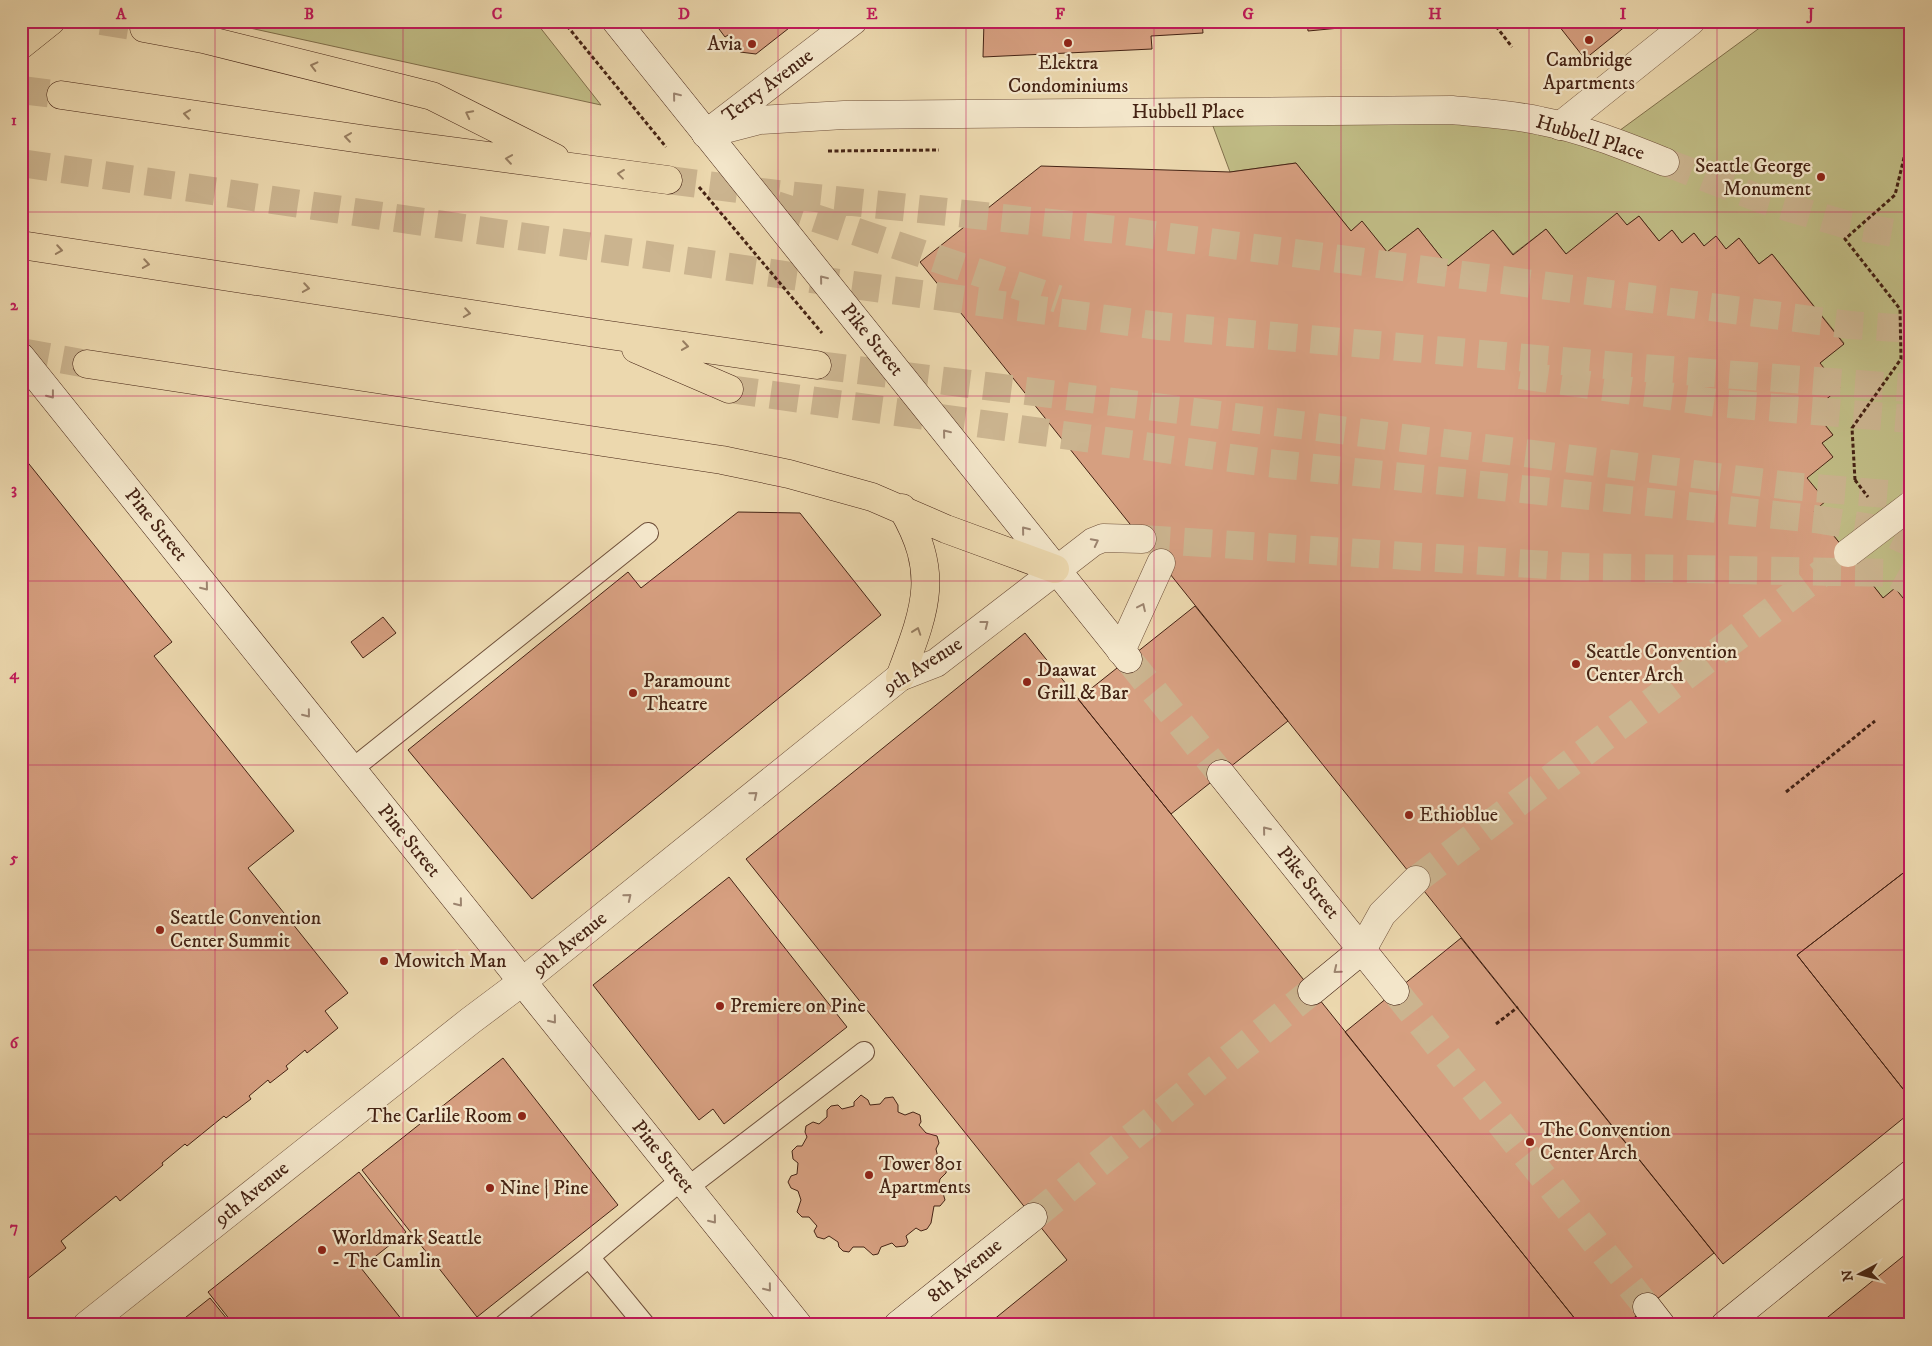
<svg xmlns="http://www.w3.org/2000/svg" width="1932" height="1346" viewBox="0 0 1932 1346" font-family="'IM FELL DW Pica',serif">
<style>
.green{fill:#c0bc85;stroke:#82704c}
.building{fill:#d69f80;stroke:#452314}
.lines{fill:none;stroke-linecap:round;stroke-linejoin:round}
.tertiary-tunnel{stroke:#cbb48f;stroke-width:28;stroke-dasharray:28 14;stroke-linecap:butt}
.secondary-tunnel{stroke:#cbb48f;stroke-width:28;stroke-dasharray:28 14;stroke-linecap:butt}
.motorway-tunnel{stroke:#cbb48f;stroke-width:28;stroke-dasharray:28 14;stroke-linecap:butt}
.service-casing{stroke:#6f503a;stroke-width:22}
.minor-casing{stroke:#6f503a;stroke-width:29}
.tertiary-casing{stroke:#6f503a;stroke-width:29}
.secondary-casing{stroke:#452314;stroke-width:29}
.primary-casing{stroke:#452314;stroke-width:29}
.motorway-casing{stroke:#452314;stroke-width:29}
.path{stroke:#452314;stroke-width:3;stroke-dasharray:4 2.5;stroke-linecap:butt}
.service{stroke:#f3e6ca;stroke-width:20}
.minor{stroke:#f3e6ca;stroke-width:28}
.tertiary{stroke:#f3e6ca;stroke-width:28}
.secondary{stroke:#f3e6ca;stroke-width:28}
.primary{stroke:#ecd8ae;stroke-width:28}
.motorway{stroke:#ecd8ae;stroke-width:28}
.tertiary-bridge-casing{stroke:#6f503a;stroke-width:29;stroke-linecap:butt}
.path-bridge{stroke:#452314;stroke-width:3;stroke-dasharray:4 2.5;stroke-linecap:butt}
.tertiary-bridge{stroke:#f3e6ca;stroke-width:28}
.oneway{stroke:#987e61}
.oneway2{stroke:#9c846f}
.grid{fill:none;stroke:#c2185b;stroke-width:1;stroke-opacity:0.55}
.poi-dot{fill:#8f2418;stroke:#f3e6ca;stroke-width:2}
.labels{text-anchor:middle;dominant-baseline:central;stroke-width:4.5;stroke-linejoin:round;paint-order:stroke}
.poi-label{font-size:20px;fill:#452314;stroke:#f3e6ca;text-anchor:start}
.street-label{font-size:20px;fill:#452314;stroke:#f3e6ca}
.neatline{fill:none;stroke:#c2185b;stroke-width:2}
.grid-label{font-size:16px;text-anchor:middle;font-weight:bold;fill:#c2185b}
</style>
<rect width="100%" height="100%" fill="#ecd8ae"/>
<filter id="stains"><feTurbulence type="fractalNoise" baseFrequency=".004" numOctaves="4"/><feColorMatrix values="0 0 0 0 .2 0 0 0 0 .09 0 0 0 0 .02 0 0 0 .5 -.17"/></filter>
<radialGradient id="worn" r=".72"><stop offset=".6" stop-color="#630" stop-opacity="0"/><stop offset="1" stop-color="#630" stop-opacity=".3"/></radialGradient>
<path class="green" d="M218,21H535L601,105Z
M1769,21H1911V608L1883,598L1814,511L1807,478L1822,443L1833,435L1813,410L1820,363L1844,343L1772,254L1759,264L1739,238L1726,249L1704,246L1694,233L1682,243L1672,230L1659,241L1639,216L1627,225L1566,254L1546,229L1513,254L1493,230L1448,266L1418,228L1387,252L1362,222L1351,231L1296,163L1230,172L1207,110L1552,112L1608,139Z"/>
<path class="building" d="M713,21H798L756,54L740,52L728,35L725,37Z
M984,21H1202L1203,33L1151,36L1152,49L983,57Z
M1307,21H1361V26L1308,31Z
M1555,21H1632L1585,59Z
M1296,163L1351,231L1362,221L1387,252L1418,228L1448,266L1493,230L1513,255L1546,229L1566,254L1617,213L1627,225L1639,216L1659,241L1672,230L1682,243L1694,233L1704,246L1716,236L1726,249L1739,238L1759,264L1772,254L1844,344L1820,363L1840,388L1813,410L1833,435L1822,443L1833,457L1807,478L1826,501L1814,511L1865,575L1883,598L1895,588L1911,608V867L1797,955L1911,1099V1112L1723,1264L920,262L1041,166L1230,172Z
M21,454L172,642L154,656L294,831L248,868L348,993L325,1011L338,1028L307,1053L305,1050L286,1066L288,1069L270,1083L268,1080L249,1096L251,1099L226,1118L224,1116L187,1146L185,1144L162,1163L163,1165L120,1201L116,1196L61,1241L66,1248L21,1284Z
M738,512L800,513L881,615L532,899L408,750L628,572L641,588Z
M1195,606L1288,721L1171,814L1078,699Z
M383,617L396,633L363,658L351,642Z
M1025,633L1171,814L1580,1325H987L1067,1260L746,859Z
M1911,867V1099L1797,955Z
M729,877L847,1027L724,1124L713,1109L699,1120L593,985Z
M1461,938L1714,1253L1625,1325H1580L1345,1032Z
M503,1058L618,1205L477,1317L362,1170Z
M861,1095L868,1100L870,1105L880,1104L885,1098L893,1097L898,1105V1112L905,1115L913,1112L920,1115L921,1122L919,1125L926,1133L937,1136L939,1143L936,1149L938,1158L945,1161L947,1167L946,1173L940,1179L938,1188L943,1193L945,1200L940,1206H934L931,1223L927,1229L921,1231L916,1228L906,1236L908,1242L905,1246L896,1247L892,1243L881,1247L878,1254L873,1255L864,1247H853L849,1252L843,1251L839,1247L838,1242L829,1236L824,1239L817,1237L814,1231L817,1226L809,1217H802L797,1212L801,1200L798,1191L791,1188L788,1182L791,1176L797,1174L798,1163L793,1159L792,1151L797,1146H802L807,1137L805,1132L806,1126L813,1122L819,1124L827,1117V1110L831,1106L838,1105L842,1109L854,1106V1102Z
M359,1172L406,1232L361,1268L406,1325H234L208,1292Z
M1911,1250V1325H1818Z
M210,1298L232,1325H176Z"/>
<g class="lines">
<path class="tertiary-tunnel" d="M1665,162L1766,201L1848,225L1911,236
M1142,539L1579,567L1893,573L1911,583
M1416,880L1827,569"/>
<path class="secondary-tunnel" d="M1128,659L1221,774
M1395,991L1647,1307
M1033,1217L1312,991"/>
<path class="motorway-tunnel" d="M101,21L144,28
M21,90L61,95
M21,163L846,284L1159,326L1630,367L1911,388
M668,180L769,193L1116,230L1850,325L1911,329
M776,205L1058,299
M21,352L87,364
M817,365L1790,486L1911,496
M1520,375L1717,403L1911,419
M729,389L1267,463L1815,519L1884,530L1911,543"/>
<defs>
<path id="service" d="M351,770L648,533
M687,1188L864,1052
M589,1257L645,1325
M504,1325L589,1257L681,1180"/>
<path id="minor" d="M1560,126L1691,21
M706,134L853,21"/>
<path id="tertiary" d="M706,134L760,120L844,115L1452,110C1482,113 1511,114 1541,121C1583,129 1625,146 1665,162
M1121,651L1161,563
M1362,950L1382,914L1416,880
M87,1325L470,1021L522,982L900,677L936,663L1093,542L1103,538L1142,539"/>
<path id="secondary" d="M616,21L1128,659
M21,357L798,1325
M1221,774L1395,991
M1312,991L1362,950
M1647,1307L1661,1325
M898,1325L1033,1217
M1725,1325L1911,1174"/>
<path id="primary" d="M21,45L51,21"/>
<path id="motorway" d="M144,28L203,39L432,96L555,158
M61,95L368,140L668,180
M21,245L602,334L817,365
M636,349L729,389
M87,364L722,460L789,474L872,497L946,529L1055,569
M900,677C925,610 941,574 902,508"/>
</defs>
<use href="#service" class="service-casing"/>
<use href="#minor" class="minor-casing"/>
<use href="#tertiary" class="tertiary-casing"/>
<use href="#secondary" class="secondary-casing"/>
<use href="#primary" class="primary-casing"/>
<use href="#motorway" class="motorway-casing"/>
<path class="path" d="M563,21L666,147
M1492,21L1512,47
M828,151L939,150
M699,187L822,333
M1855,480L1852,428L1901,359L1900,309L1845,239L1895,195L1911,129
M1786,792L1875,721
M1496,1024L1518,1007"/>
<use href="#service" class="service"/>
<use href="#minor" class="minor"/>
<use href="#tertiary" class="tertiary"/>
<use href="#secondary" class="secondary"/>
<use href="#primary" class="primary"/>
<use href="#motorway" class="motorway"/>
<defs>
<path id="tertiary-bridge" d="M1848,553L1911,505"/>
</defs>
<use href="#tertiary-bridge" class="tertiary-bridge-casing"/>
<path class="path-bridge" d="M1855,480L1868,497"/>
<use href="#tertiary-bridge" class="tertiary-bridge"/>
</g>
<defs><path id="oneway-chevron" d="M-2-3.5L2.5 0L-2 3.5" fill="none" stroke-width="1.6" stroke-linecap="round" stroke-linejoin="round" transform="scale(1.25)"/></defs>
<g class="oneway">
<use href="#oneway-chevron" transform="translate(314 66) rotate(-166)"/>
<use href="#oneway-chevron" transform="translate(187 114) rotate(-172)"/>
<use href="#oneway-chevron" transform="translate(469 114) rotate(-153)"/>
<use href="#oneway-chevron" transform="translate(348 137) rotate(-172)"/>
<use href="#oneway-chevron" transform="translate(509 159) rotate(-172)"/>
<use href="#oneway-chevron" transform="translate(621 174) rotate(-173)"/>
<use href="#oneway-chevron" transform="translate(59 250) rotate(9)"/>
<use href="#oneway-chevron" transform="translate(146 264) rotate(9)"/>
<use href="#oneway-chevron" transform="translate(306 288) rotate(9)"/>
<use href="#oneway-chevron" transform="translate(467 313) rotate(9)"/>
<use href="#oneway-chevron" transform="translate(685 346) rotate(8)"/>
<use href="#oneway-chevron" transform="translate(917 631) rotate(-71)"/>
</g>
<g class="oneway2">
<use href="#oneway-chevron" transform="translate(676 96) rotate(-129)"/>
<use href="#oneway-chevron" transform="translate(823 279) rotate(-129)"/>
<use href="#oneway-chevron" transform="translate(51 395) rotate(52)"/>
<use href="#oneway-chevron" transform="translate(946 433) rotate(-129)"/>
<use href="#oneway-chevron" transform="translate(1025 530) rotate(-129)"/>
<use href="#oneway-chevron" transform="translate(1095 542) rotate(-27)"/>
<use href="#oneway-chevron" transform="translate(205 587) rotate(51)"/>
<use href="#oneway-chevron" transform="translate(1142 607) rotate(-65)"/>
<use href="#oneway-chevron" transform="translate(985 624) rotate(-38)"/>
<use href="#oneway-chevron" transform="translate(307 714) rotate(51)"/>
<use href="#oneway-chevron" transform="translate(754 795) rotate(-39)"/>
<use href="#oneway-chevron" transform="translate(1266 830) rotate(-129)"/>
<use href="#oneway-chevron" transform="translate(628 897) rotate(-39)"/>
<use href="#oneway-chevron" transform="translate(459 903) rotate(51)"/>
<use href="#oneway-chevron" transform="translate(1337 970) rotate(141)"/>
<use href="#oneway-chevron" transform="translate(553 1020) rotate(51)"/>
<use href="#oneway-chevron" transform="translate(713 1220) rotate(51)"/>
<use href="#oneway-chevron" transform="translate(768 1288) rotate(51)"/>
</g>
<path class="grid" d="M215,21V1325M403,21V1325M591,21V1325M778,21V1325M966,21V1325M1154,21V1325M1341,21V1325M1529,21V1325M1717,21V1325M21,212H1911M21,396H1911M21,581H1911M21,765H1911M21,950H1911M21,1134H1911"/>
<g class="poi-dot">
<circle cx="1589" cy="40" r="5"/>
<circle cx="1068" cy="43" r="5"/>
<circle cx="752" cy="44" r="5"/>
<circle cx="1821" cy="177" r="5"/>
<circle cx="1576" cy="664" r="5"/>
<circle cx="1027" cy="682" r="5"/>
<circle cx="633" cy="693" r="5"/>
<circle cx="1409" cy="815" r="5"/>
<circle cx="160" cy="930" r="5"/>
<circle cx="384" cy="961" r="5"/>
<circle cx="720" cy="1006" r="5"/>
<circle cx="522" cy="1116" r="5"/>
<circle cx="1530" cy="1142" r="5"/>
<circle cx="869" cy="1175" r="5"/>
<circle cx="490" cy="1188" r="5"/>
<circle cx="322" cy="1250" r="5"/>
</g>
<g class="labels">
<g class="poi-label">
<text x="742" y="44" text-anchor="end">Avia</text>
<text x="1589" y="60" text-anchor="middle">Cambridge<tspan x="1589" dy="23">Apartments</tspan></text>
<text x="1068" y="63" text-anchor="middle">Elektra<tspan x="1068" dy="23">Condominiums</tspan></text>
<text x="1811" y="166" text-anchor="end">Seattle George<tspan x="1811" dy="23">Monument</tspan></text>
<text x="1586" y="652">Seattle Convention<tspan x="1586" dy="23">Center Arch</tspan></text>
<text x="1037" y="670">Daawat<tspan x="1037" dy="23">Grill &amp; Bar</tspan></text>
<text x="643" y="681">Paramount<tspan x="643" dy="23">Theatre</tspan></text>
<text x="1419" y="815">Ethioblue</text>
<text x="170" y="918">Seattle Convention<tspan x="170" dy="23">Center Summit</tspan></text>
<text x="394" y="961">Mowitch Man</text>
<text x="730" y="1006">Premiere on Pine</text>
<text x="512" y="1116" text-anchor="end">The Carlile Room</text>
<text x="1540" y="1130">The Convention<tspan x="1540" dy="23">Center Arch</tspan></text>
<text x="879" y="1164">Tower 801<tspan x="879" dy="23">Apartments</tspan></text>
<text x="500" y="1188">Nine | Pine</text>
<text x="332" y="1238">Worldmark Seattle<tspan x="332" dy="23">- The Camlin</tspan></text>
</g>
<g class="street-label">
<text transform="translate(768 86) rotate(-37)">Terry Avenue</text>
<text x="1188" y="112">Hubbell Place</text>
<text transform="translate(1590 138) rotate(17)">Hubbell Place</text>
<text transform="translate(872 340) rotate(51)">Pike Street</text>
<text transform="translate(156 525) rotate(51)">Pine Street</text>
<text transform="translate(923 666) rotate(-32)">9th Avenue</text>
<text transform="translate(409 841) rotate(51)">Pine Street</text>
<text transform="translate(1308 883) rotate(51)">Pike Street</text>
<text transform="translate(570 944) rotate(-39)">9th Avenue</text>
<text transform="translate(663 1157) rotate(51)">Pine Street</text>
<text transform="translate(252 1194) rotate(-39)">9th Avenue</text>
<text transform="translate(965 1271) rotate(-39)">8th Avenue</text>
</g>
</g>
<rect width="1932" height="1346" fill="none" stroke="#ecd8ae" stroke-width="55"/>
<g transform="translate(1860 1274) rotate(263)" stroke="#f3e6ca" stroke-width="4" paint-order="stroke">
<path d="M0-4L9 19L0 12L-9 19Z" fill="#452314"/>
<text y="-8" font-size="14" font-weight="bold" text-anchor="middle" fill="#452314">N</text>
</g>
<rect x="28" y="28" width="1876" height="1290" class="neatline"/>
<g class="grid-label">
<text x="121" y="19">A</text>
<text x="309" y="19">B</text>
<text x="497" y="19">C</text>
<text x="684" y="19">D</text>
<text x="872" y="19">E</text>
<text x="1060" y="19">F</text>
<text x="1248" y="19">G</text>
<text x="1435" y="19">H</text>
<text x="1623" y="19">I</text>
<text x="1811" y="19">J</text>
<text x="14" y="125">1</text>
<text x="14" y="310">2</text>
<text x="14" y="494">3</text>
<text x="14" y="679">4</text>
<text x="14" y="863">5</text>
<text x="14" y="1048">6</text>
<text x="14" y="1232">7</text>
</g>
<rect width="100%" height="100%" filter="url(#stains)"/>
<rect width="100%" height="100%" fill="url(#worn)"/>
</svg>
